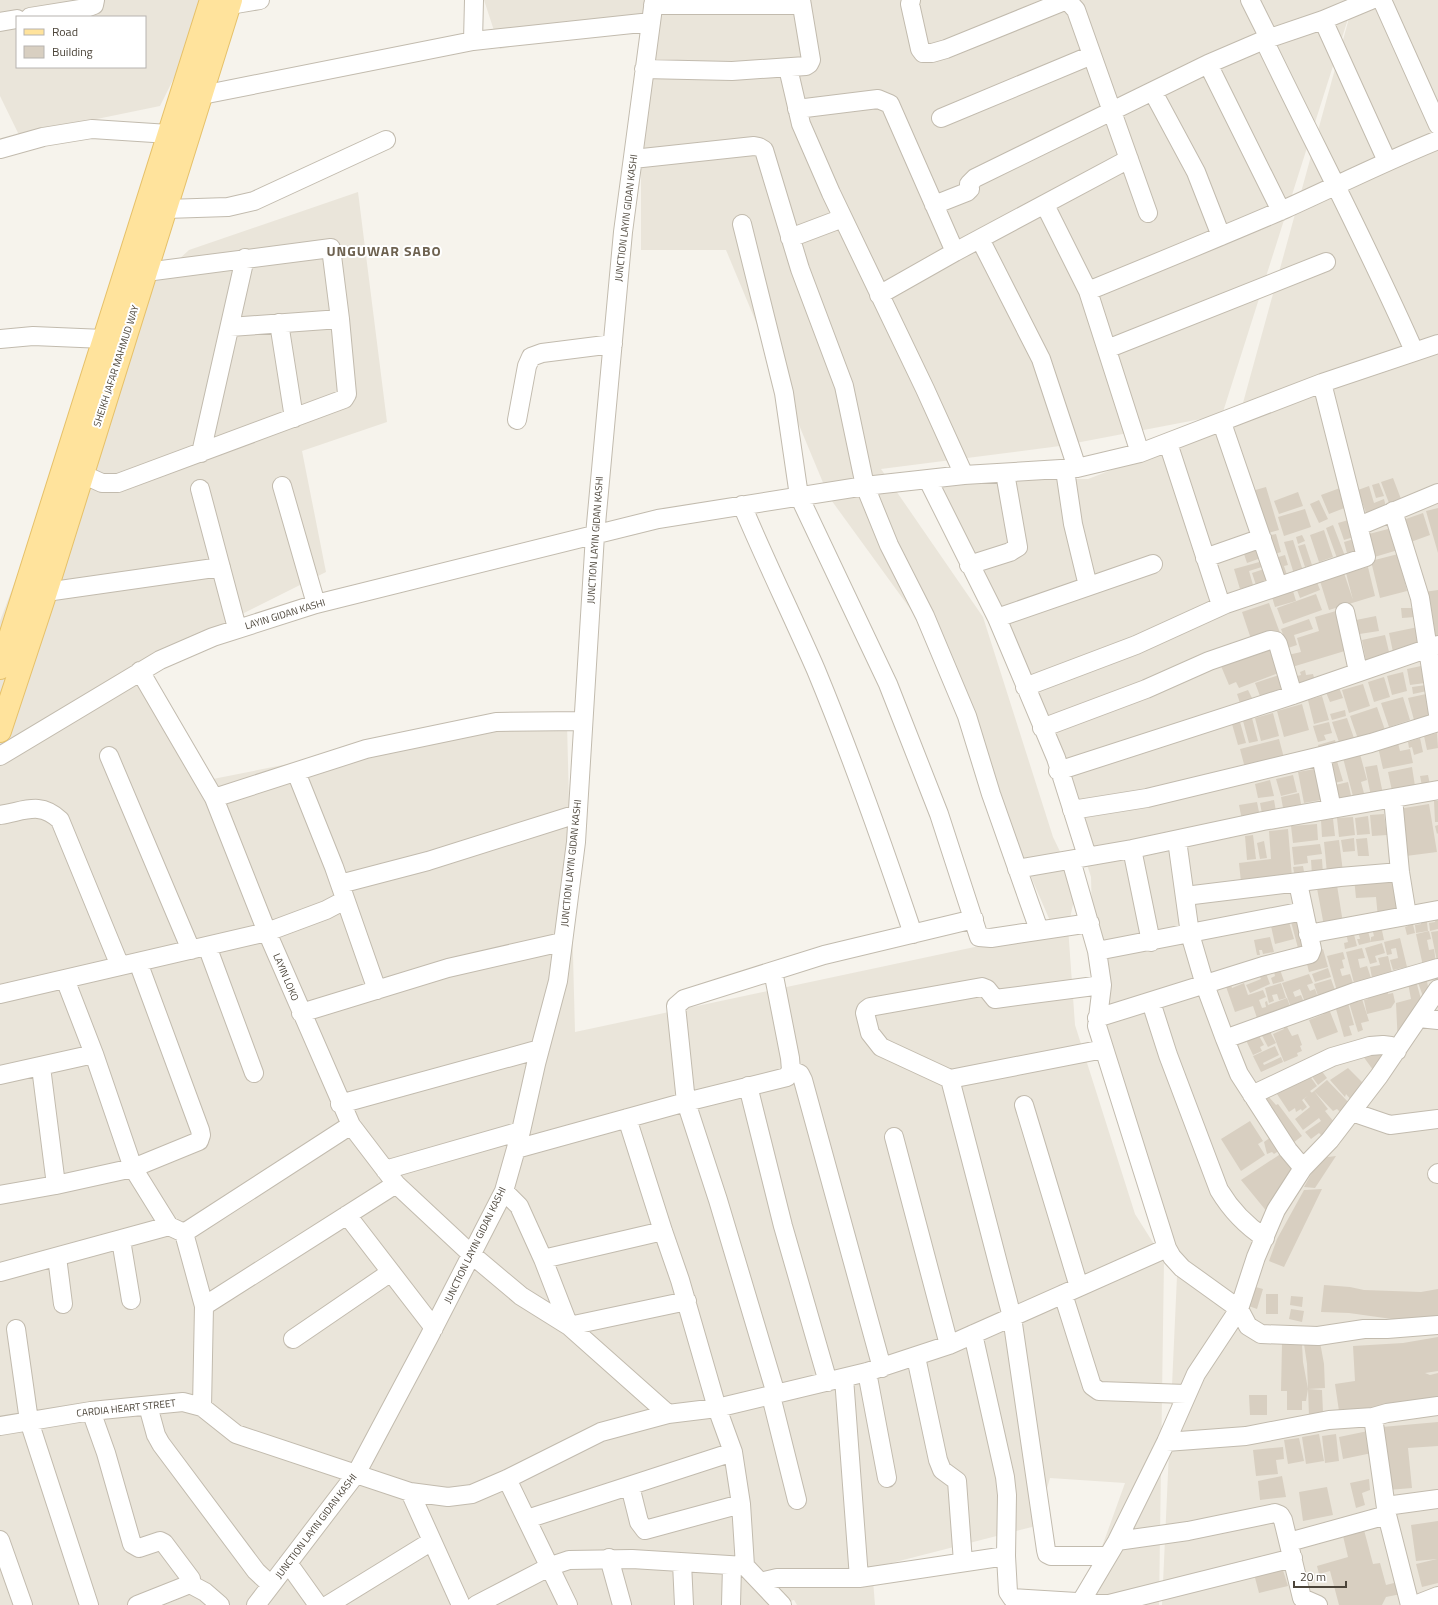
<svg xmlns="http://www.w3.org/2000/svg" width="1438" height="1605" viewBox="0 0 1438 1605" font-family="'Titillium Web',sans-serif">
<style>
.residential{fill:#eae5da;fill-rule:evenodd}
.building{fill:#d8cfc1}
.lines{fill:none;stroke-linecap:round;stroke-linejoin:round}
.minor-casing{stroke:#c2bbae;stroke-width:20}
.major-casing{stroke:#e6c16a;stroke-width:24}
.minor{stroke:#fff;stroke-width:18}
.major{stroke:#ffe39c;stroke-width:22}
.labels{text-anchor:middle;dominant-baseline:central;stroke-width:4;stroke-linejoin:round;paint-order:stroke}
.street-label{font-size:10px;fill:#4b4439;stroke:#fff}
.district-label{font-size:14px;font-weight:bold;letter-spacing:1px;fill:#6e6250;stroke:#fff}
</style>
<rect width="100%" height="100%" fill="#f6f3ec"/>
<path class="residential" d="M0,0H213L160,106L19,135L0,96ZM17,17H145V67H17Z
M484,0H1354L1222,415L1060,446L881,469L983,617L1053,837L1077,887L1068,927L1075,1025L1135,1214L1164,1260L1159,1605H1081L1125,1483L1050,1478L1036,1526L872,1568L875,1605H797L794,1600L775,1605H0V621L115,318L189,250L358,192L387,422L302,451L326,572L142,664L213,779L468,728L567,724L575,1032L1054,930L922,625L829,497L726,250H641V20L500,49Z
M1354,0H1438V1605H1162L1178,1254L1095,1029L1091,877L1008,621L924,479H1088L1238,421Z"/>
<path class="building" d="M1393,478L1401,499L1389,503L1381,482Z
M1379,483L1384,496L1376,498L1372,485Z
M1369,486L1374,503L1384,499L1386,507L1366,513L1358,490Z
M1266,487L1279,530L1265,534L1252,491Z
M1340,488L1347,507L1329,514L1321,495Z
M1298,492L1303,506L1279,514L1274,501Z
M1319,500L1328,519L1319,523L1310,504Z
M1438,508V553L1426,511Z
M1305,509L1311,527L1284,536L1278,517Z
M1423,513L1430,535L1408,543L1400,521Z
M1352,519L1357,536L1344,540L1338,523Z
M1333,525L1345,556L1337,558L1326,528Z
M1392,528L1398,550L1371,558L1365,535Z
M1324,530L1333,557L1319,562L1310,535Z
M1276,534L1281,552L1272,555L1267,536Z
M1302,535L1305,541L1298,544L1296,537Z
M1357,538L1360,549L1347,553L1344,542Z
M1293,540L1303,571L1294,574L1284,542Z
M1305,544L1312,565L1305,567L1298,546Z
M1258,549L1261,558L1247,563L1244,554Z
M1398,554L1407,591L1380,598L1371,561Z
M1285,555L1288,565L1284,566L1287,575L1279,578L1272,559Z
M1263,561L1265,566L1249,571L1253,585L1240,589L1234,569Z
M1368,567L1375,596L1329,610L1320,581L1344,573L1353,600L1346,573Z
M1267,568L1271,584L1257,588L1252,573Z
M1317,582L1320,590L1300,598L1297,590Z
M1438,590V638L1433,639L1424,592Z
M1293,591L1296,601L1275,607L1272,597Z
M1316,594L1322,610L1283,624L1277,608Z
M1269,603L1280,633L1252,642L1242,612Z
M1401,608H1415V617L1402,618Z
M1336,611L1348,650L1292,667L1288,655L1301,652L1297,638L1319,631L1315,617Z
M1376,616L1379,631L1353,635L1351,621Z
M1309,619L1313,629L1294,635L1297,645L1288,648L1281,629Z
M1418,627L1422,646L1393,652L1389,633Z
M1385,635L1390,656L1366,661L1362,640Z
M1271,647L1281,672L1239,688L1236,682L1229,685L1221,666Z
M1421,666L1425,683L1410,685L1407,669Z
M1305,670L1306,675L1313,674L1315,681L1299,685L1297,676L1301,675L1300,672Z
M1403,672L1407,691L1392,695L1387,676Z
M1279,675L1283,688L1260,696L1255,683Z
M1384,677L1390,697L1374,702L1368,682Z
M1363,684L1370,706L1349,713L1342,690Z
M1338,685L1343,698L1330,702L1325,690Z
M1426,685L1427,691L1413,694L1412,687Z
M1248,690L1252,698L1240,703L1237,694Z
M1426,694L1432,716L1414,720L1408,698Z
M1322,696L1329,720L1314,724L1308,700Z
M1403,697L1410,720L1389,727L1381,703Z
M1302,704L1309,730L1284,737L1277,711Z
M1377,707L1385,730L1358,739L1350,716Z
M1345,710L1346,716L1332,720L1330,714Z
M1273,713L1279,736L1261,741L1255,718Z
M1252,718L1258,741L1249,743L1243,721Z
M1347,718L1355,741L1340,745L1332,722Z
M1240,722L1246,743L1238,745L1232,724Z
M1329,722L1332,733L1324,735L1326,740L1318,742L1313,726Z
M1437,733L1438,748L1427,750L1424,736Z
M1420,738L1423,752L1414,755L1412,747L1409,748L1408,742Z
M1279,739L1284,758L1245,768L1240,749Z
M1335,740L1337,748L1320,753L1318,745Z
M1398,743L1400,751L1410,749L1413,763L1383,769L1378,747Z
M1360,754L1367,780L1361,782L1365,797L1354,800L1343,758Z
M1337,761L1343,781L1330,784L1325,764Z
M1377,765L1383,794L1371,796L1365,767Z
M1412,767L1415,786L1392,791L1388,772Z
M1315,769L1326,799L1304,803L1298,772Z
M1293,775L1297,792L1281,796L1276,779Z
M1428,775L1430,785L1422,786L1420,776Z
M1270,780L1274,796L1258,798L1255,784Z
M1348,782L1352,800L1336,804L1331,786Z
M1299,793L1302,809L1284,813L1281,797Z
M1274,800L1277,817L1263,819L1260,803Z
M1434,801H1438V822H1435Z
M1257,802L1260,817L1242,820L1239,805Z
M1429,804L1437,852L1406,856L1398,809Z
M1384,814L1387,835L1372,836L1370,815Z
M1368,816L1370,834L1357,835L1355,818Z
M1353,817L1355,835L1339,837L1337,818Z
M1333,819L1335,836L1322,837L1321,820Z
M1317,824L1318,840L1293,843L1291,826Z
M1438,825V833L1437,834L1435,826Z
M1288,829L1292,877L1241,882L1239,863L1271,859L1269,831Z
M1253,835L1256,859L1247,860L1245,836Z
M1354,838L1355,851L1343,852L1341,840Z
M1367,838L1369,856H1358L1356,839Z
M1339,840L1343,872L1327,873L1324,842Z
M1264,841L1267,858L1260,859L1257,843Z
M1320,844L1322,854L1307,856L1308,863L1294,865L1292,847Z
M1322,859L1323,874L1312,875L1311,860Z
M1303,866L1305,877L1295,878L1293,867Z
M1395,874L1399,916L1378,918L1376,897L1356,898L1354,878Z
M1336,879L1343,923L1324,926L1316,883Z
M1438,912V929L1430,931L1429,923L1435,922Z
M1302,913L1311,945L1298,948L1290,918Z
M1426,914L1428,931L1416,933L1415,925L1421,924V920Z
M1411,916L1415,933L1407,935L1405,927L1408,926V922Z
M1380,921L1384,940L1371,942V937L1374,936L1372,928Z
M1289,922L1294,939L1275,944L1271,926Z
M1366,924L1371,942L1359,945L1357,939H1360L1358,931Z
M1352,927L1357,946L1345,949L1344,943L1348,942L1346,933Z
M1429,931L1431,939L1427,940L1429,950L1434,949L1436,963L1423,966L1416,934Z
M1438,931V961H1437L1431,932Z
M1270,937L1274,952L1263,954L1262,950H1259L1260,955H1257L1254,940Z
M1400,938L1407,967L1393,970L1390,960L1398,958L1396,948L1391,949L1392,954L1387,955L1384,942Z
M1382,943L1385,953L1375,956L1377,962L1370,964L1365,948Z
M1362,948L1365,958L1358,959L1360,968L1367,966L1371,978L1354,983L1346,952Z
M1323,949L1328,967L1309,972L1305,956Z
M1343,952L1345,959L1342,960L1344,968L1340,969L1342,976L1350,974L1354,986L1337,991L1327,956Z
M1388,956L1392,973L1372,978L1370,967L1380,965L1378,958Z
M1278,964L1284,981L1273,984L1271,978L1275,976L1274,972Z
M1264,968L1270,984L1250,993L1246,985L1261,979L1259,975Z
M1328,968L1331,977L1315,982L1312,974Z
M1309,974L1313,983L1307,985L1310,991L1315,989L1319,1000L1306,1005L1300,989L1293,992L1295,997L1301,995L1305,1005L1292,1010L1282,983Z
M1415,977L1422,1003L1398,1045L1396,1003L1411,999L1408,983Z
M1416,977L1427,981L1428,987L1438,977V984L1425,1002Z
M1229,979L1232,988L1244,983L1248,995L1263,990L1266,997L1259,1000L1262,1008L1266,1007L1265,1002L1267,1001L1268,1005L1287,998L1291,1009L1258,1021L1253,1006L1235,1012L1224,981Z
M1331,979L1336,993L1319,999L1314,984Z
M1281,983L1286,998L1279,1000L1277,994L1272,995L1274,1001L1269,1003L1265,988Z
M1387,989L1388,994L1393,993L1395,1002L1391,1008L1367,1014L1364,1000L1368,999L1367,994Z
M1347,996L1362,999L1369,1021L1361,1023L1363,1030L1358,1032Z
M1334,1002L1348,1003L1354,1025L1349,1026L1352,1035L1344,1037Z
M1327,1004L1338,1032L1317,1040L1309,1020L1324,1014L1321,1006Z
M1271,1025H1286L1292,1036L1298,1034L1302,1045L1300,1046L1302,1051L1297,1053L1298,1056L1284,1062L1273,1034L1284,1029L1283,1027L1273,1031Z
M1267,1026L1276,1043L1268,1047L1259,1030Z
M1256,1030L1264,1045L1260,1047L1262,1051L1253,1055L1244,1036Z
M1275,1046L1279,1055L1263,1063L1264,1065L1281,1057L1283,1062L1261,1072L1253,1056Z
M1360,1052H1389L1376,1074Z
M1317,1065L1327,1078L1318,1085L1308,1071Z
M1348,1068L1365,1085L1352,1101L1346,1094L1345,1097L1330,1080Z
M1309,1075L1317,1086L1310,1091L1312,1093L1302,1100L1307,1107L1302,1111L1301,1109L1296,1112L1295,1108L1289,1112L1273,1088Z
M1327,1080L1350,1104L1341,1113L1337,1109L1333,1111L1314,1091Z
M1314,1091L1328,1109L1325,1111L1334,1122L1328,1127L1330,1130L1322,1136L1319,1133L1311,1139L1305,1132L1321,1121L1319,1118L1303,1130L1295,1119L1310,1107L1304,1099Z
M1268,1096L1276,1105L1278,1104L1302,1136L1293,1143L1259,1103Z
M1250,1121L1263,1141L1258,1144L1265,1155L1241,1171L1221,1139Z
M1271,1137L1280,1150L1274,1154L1272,1152L1267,1154L1264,1142Z
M1285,1151L1300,1169L1268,1213L1241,1180Z
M1336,1156L1315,1188L1304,1187L1320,1158Z
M1322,1189L1284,1267L1269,1261L1277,1239L1304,1190Z
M1324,1285L1350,1287L1364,1290L1421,1292L1438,1289V1317L1399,1320L1349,1313L1321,1312Z
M1252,1286L1263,1289L1257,1309L1246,1305Z
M1266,1294H1278V1314H1266Z
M1291,1296L1303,1297L1302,1307L1290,1305Z
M1291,1309L1304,1311L1302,1322L1289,1319Z
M1438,1337V1371L1425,1373L1430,1375L1438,1373V1400L1339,1411L1335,1384L1355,1381L1353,1346L1403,1343Z
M1320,1342L1324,1364L1325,1388L1308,1389L1322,1390L1323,1413L1309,1416L1308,1389L1307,1364L1304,1344Z
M1282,1344H1302L1303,1362L1308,1389L1306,1401H1302V1410H1287V1391H1281Z
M1249,1395H1267V1415H1250Z
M1438,1422V1446L1408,1448L1412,1488L1388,1490L1382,1427Z
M1368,1431L1372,1453L1343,1459L1339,1437Z
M1319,1434L1324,1461L1306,1464L1302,1437Z
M1336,1434L1339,1461L1325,1463L1322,1436Z
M1299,1438L1304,1461L1288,1464L1284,1440Z
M1283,1447L1284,1459L1276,1460L1278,1474L1256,1476L1253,1450Z
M1282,1476L1286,1497L1260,1500L1258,1481Z
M1369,1479L1370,1490L1362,1493L1365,1505L1356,1508L1350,1483Z
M1327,1487L1333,1515L1303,1521L1299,1492Z
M1438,1521V1583L1422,1587L1416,1564L1437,1559L1416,1561L1411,1525Z
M1364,1530L1373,1564L1380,1563L1386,1585L1398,1582L1401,1594L1386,1597L1382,1605H1339L1330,1571L1319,1574L1317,1566L1348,1557L1343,1536Z
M1281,1564L1288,1586L1259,1593L1253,1570Z"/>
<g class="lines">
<defs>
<path id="minor" d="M911,0L910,4L920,49L923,53H932L946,49L1067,0
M1067,0L1076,10L1148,213
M1250,0L1269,38
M1382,0L1438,125
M230,5L260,0
M653,5H802
M30,17L86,8L94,5L95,0
M1323,20L1387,161
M0,22L17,19
M1264,40C1314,144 1368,246 1414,351
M473,41L474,0
M1208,64L1281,211
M788,68L801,124L831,193L925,389L964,475
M644,69L732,71L806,66L809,64L811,60L801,0
M1153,92L1196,172L1221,236
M202,95L473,41L651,22
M797,109L878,99L890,104L955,252
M941,118L1092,55
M0,149L43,137L92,129L169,134
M633,159L754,146L759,147L764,150L800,269L844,386L865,486L889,545L925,616L967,716L991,794L1039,930
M934,205L967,192L970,189L969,184L975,178L1208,64L1264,40L1323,20L1371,0
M1045,205L1088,291L1140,453
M166,209L228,207L254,201L386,140
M742,224L784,393L799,496L888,684L939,814L979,937L991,938L1090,923
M790,238L843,218
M980,239L1041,359L1077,468
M146,272L331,248L340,319L230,327
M1088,291C1154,264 1220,237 1285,209C1336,186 1386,161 1438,140
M879,295L955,252L1129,159
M279,323L294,418
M0,339L33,336L104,339
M1107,349L1326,262
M517,420L527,366L531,357L542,353L613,344
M1222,423L1278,586
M1168,443L1220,602L1226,604L1366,557L1322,383
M201,453L245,258
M1065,470L1073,524L1088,586
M82,474L102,483H118L344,399L347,394L340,319
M928,480L997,618L1056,758L1087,856
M282,486L316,604
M200,489L237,628
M742,505C765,560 792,615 816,670C852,757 883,845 913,934
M1393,511L1420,598L1438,714
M1359,526L1438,493
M1205,558L1262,538
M969,565L1010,552L1018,547L1005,473
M46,592L221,567
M1345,612L1358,671
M997,618L1153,564
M140,671L214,798L267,932L351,1125L396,1184L471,1254L521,1296L569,1326L668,1414
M1025,687L1136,645L1226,604
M1042,728L1146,689L1209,661L1270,640L1276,641L1278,644L1293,695
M0,756L160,660L213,637L316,604L658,519L865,486L964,475L1077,468L1140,453L1322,383L1438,344
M109,756L191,950
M1321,756L1332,809
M1058,771L1293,695L1438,645
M296,772L334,867L377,990
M214,798L366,749L496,722L583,721
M1393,798L1400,872L1407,915
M1072,810L1147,798L1321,756L1371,743L1438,722
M0,815C25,811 40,801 60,820L120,966
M1177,840L1190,934L1205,985L1225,1039L1239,1074L1288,1150L1303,1168
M1132,849L1151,942
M1071,860L1097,951L1102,985L1097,1026L1167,1248L1172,1257L1182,1268L1239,1309L1248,1326L1261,1334L1318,1336L1364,1329H1387L1438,1325
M1017,869L1132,849L1263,821L1438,790
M340,884L428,861L577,814
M1185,896L1340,877L1400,872
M1308,934L1438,910
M207,946L254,1073
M1097,951L1304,911
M1102,985L995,999L987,989L982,987L870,1007L866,1010L865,1013L870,1033L881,1047L950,1079L1104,1049
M0,994L267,932L326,910L345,900
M1151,1002L1168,1055L1219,1190C1231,1210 1245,1225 1265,1238
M301,1013L448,968L562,942
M1097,1018L1263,966L1310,954L1312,949L1298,883
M1419,1018L1438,1020
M1225,1039L1355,992L1438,968
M94,1054L133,1168L169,1226L184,1233L204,1306L202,1407
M41,1067L56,1185
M791,1070L800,1074L803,1080L882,1368
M0,1075L94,1054L65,979
M950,1079L1012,1317L1046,1550L1047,1554L1051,1556H1108
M748,1086L783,1226L828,1382
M1252,1095L1332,1057L1370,1046L1383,1045L1391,1046L1397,1051
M340,1104L540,1049
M1024,1105L1079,1287
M1352,1112L1390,1125L1438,1119
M627,1118L663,1231L680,1280L717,1408L733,1452L741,1504L745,1566L782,1605
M894,1137L949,1345
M516,1149L686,1102L787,1077L791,1070L790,1058L773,971
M385,1170L521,1131
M1437,1174L1438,1173
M504,1191L519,1206L543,1259L569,1326L687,1301
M0,1195L56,1185L133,1168L199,1141L201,1135L200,1130L138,962
M347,1215L434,1328
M184,1233L351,1125
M121,1240L131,1300
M57,1257L63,1304
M543,1259L663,1231
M0,1272L169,1226
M1063,1294L1092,1386L1099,1391L1186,1394
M204,1306L396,1184
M16,1329L29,1421L89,1605
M973,1334L1005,1477L1007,1495L1006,1556L1008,1592L1012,1598L1109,1604L1293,1558
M293,1339L391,1272
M916,1357L938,1460L942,1470L957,1481L963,1562
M867,1372L887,1478
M844,1378L859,1578
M776,1394L718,1200L686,1102L676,1006L684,999L824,955L974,919
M771,1396L797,1500
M148,1406L156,1435L161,1444L256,1571L271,1585
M91,1411L106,1453L132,1544L139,1548L160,1541L164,1543L191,1579L190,1584
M1373,1417L1387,1515L1410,1605
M0,1426L91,1411L183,1402L202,1407L236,1434L410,1492L448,1497L472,1494L507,1479L601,1432L668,1414L717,1408L867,1372L949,1345L1167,1248
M1166,1442L1246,1436L1329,1420L1373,1417L1387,1413L1438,1406
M507,1479L568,1605
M630,1486L639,1522L645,1530L741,1504
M410,1492L461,1605
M1386,1506L1438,1499
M527,1519L733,1452
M0,1540L23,1605
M1117,1541L1188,1531L1275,1513L1280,1515L1283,1520L1302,1598L1318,1605
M1289,1542L1387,1515
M609,1558L622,1605
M288,1563L318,1605
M682,1563L684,1605
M760,1582L777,1578H859L1006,1556
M137,1605L190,1584L205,1592L220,1605
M256,1605L356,1474L429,1337L504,1191L521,1131L536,1064L558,981L576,842L595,535L623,232L654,0
M328,1605L432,1541
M476,1605L551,1566L569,1560L632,1559L745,1566
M731,1605L732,1566
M1079,1605L1117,1541L1166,1442L1196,1374L1239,1309L1256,1257L1276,1210L1303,1168L1330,1140L1379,1076L1438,989
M1415,1605L1438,1596"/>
<path id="major" d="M0,668L211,0
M0,731L46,592L231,0"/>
</defs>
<use href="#minor" class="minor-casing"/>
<use href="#major" class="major-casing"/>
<use href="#minor" class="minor"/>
<use href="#major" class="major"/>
</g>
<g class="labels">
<g class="street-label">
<text transform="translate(626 218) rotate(-83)">JUNCTION LAYIN GIDAN KASHI</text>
<text transform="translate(116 366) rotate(-72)">SHEIKH JAFAR MAHMUD WAY</text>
<text transform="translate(595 540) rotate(-86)">JUNCTION LAYIN GIDAN KASHI</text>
<text transform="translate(285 614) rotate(-17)">LAYIN GIDAN KASHI</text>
<text transform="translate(571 863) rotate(-84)">JUNCTION LAYIN GIDAN KASHI</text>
<text transform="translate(286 977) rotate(67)">LAYIN LOKO</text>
<text transform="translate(475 1245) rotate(-64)">JUNCTION LAYIN GIDAN KASHI</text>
<text transform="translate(126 1408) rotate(-6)">CARDIA HEART STREET</text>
<text transform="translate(316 1526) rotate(-53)">JUNCTION LAYIN GIDAN KASHI</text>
</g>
<g class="district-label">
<text x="384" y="250">UNGUWAR SABO</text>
</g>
</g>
<rect x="16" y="16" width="130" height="52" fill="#ffffff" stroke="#b7b4b0"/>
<rect x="24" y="29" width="20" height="6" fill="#ffe39c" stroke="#b7b4b0"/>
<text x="52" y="36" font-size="12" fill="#4b4439">Road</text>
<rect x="24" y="46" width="20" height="12" fill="#d8cfc1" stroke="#b7b4b0"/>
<text x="52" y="56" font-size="12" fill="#4b4439">Building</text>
<path d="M1294 1581v6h52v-6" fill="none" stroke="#4b4439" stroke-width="2"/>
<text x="1300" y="1581" font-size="12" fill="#4b4439" stroke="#ffffff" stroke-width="3" paint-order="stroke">20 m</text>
</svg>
